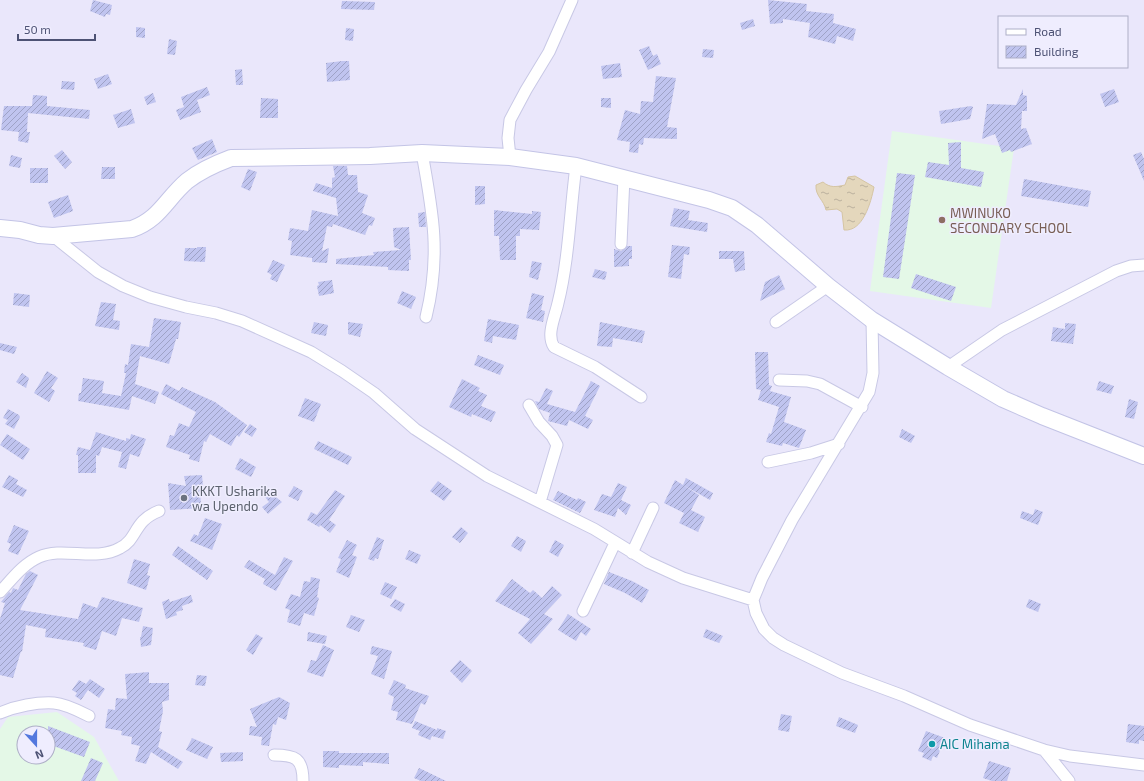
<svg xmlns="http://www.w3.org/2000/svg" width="1144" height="781" viewBox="0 0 1144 781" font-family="'Exo 2',sans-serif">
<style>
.education{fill:#e4f8e7;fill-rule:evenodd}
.water{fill:url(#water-ripples);stroke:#d5c5a3}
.building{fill:url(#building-hatch)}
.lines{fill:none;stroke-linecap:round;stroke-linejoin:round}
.street-casing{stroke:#c8c8e5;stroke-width:13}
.secondary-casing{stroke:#c3c4e6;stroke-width:18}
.street{stroke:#fff;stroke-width:11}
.secondary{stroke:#fff;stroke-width:16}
.education-dot{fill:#8d6e63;stroke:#efedfe;stroke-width:1.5}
.worship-dot{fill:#6b7280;stroke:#efedfe;stroke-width:1.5}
.culture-dot{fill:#0f9aa8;stroke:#efedfe;stroke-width:1.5}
.labels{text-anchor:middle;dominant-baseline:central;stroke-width:3;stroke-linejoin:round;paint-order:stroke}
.education-label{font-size:13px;fill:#785e54;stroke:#efedfe;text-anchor:start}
.worship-label{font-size:13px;fill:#5b616d;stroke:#efedfe;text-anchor:start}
.culture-label{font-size:13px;fill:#0d838f;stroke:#efedfe;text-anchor:start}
</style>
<defs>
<pattern id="water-ripples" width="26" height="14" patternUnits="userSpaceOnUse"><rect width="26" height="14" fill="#e4d7bc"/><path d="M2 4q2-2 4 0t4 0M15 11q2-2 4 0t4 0" fill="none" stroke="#bbb19d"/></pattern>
<pattern id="building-hatch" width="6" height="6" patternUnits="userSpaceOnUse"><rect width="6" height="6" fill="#c0c4ef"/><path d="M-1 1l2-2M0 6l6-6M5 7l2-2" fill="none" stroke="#9ea2c6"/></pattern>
</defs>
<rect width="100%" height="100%" fill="#eae7fb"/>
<path class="education" d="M892,131L1014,148L991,308L870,291Z
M57,712L94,737L119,781H0V729L8,717ZM24,733H48V757H24Z"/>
<path class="water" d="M855,176L874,187C871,202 863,232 844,230L842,212L837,209L826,210C824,200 815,196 816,185L823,182C830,188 836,187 845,185L848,177Z"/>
<path class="building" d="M93,0L112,5L110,15L106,14L105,17L90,11Z
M768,0L807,4L806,11L834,14L833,23L856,29L853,41L837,36L835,44L808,37L810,23L783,19V23L770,24Z
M342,1L375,2L374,10L341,9Z
M753,19L755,26L742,30L740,23Z
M136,27L145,28V38L136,37Z
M346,28L354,29L353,41L345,40Z
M169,39L177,41L175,55L167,54Z
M649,46L653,56L657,54L661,64L648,70L639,50Z
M703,49L714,50L713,58L702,57Z
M342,61H349L350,80L327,82L326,63Z
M620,63L622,77L603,79L601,66Z
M242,69L243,85H236L235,70Z
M108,74L112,84L98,89L94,79Z
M656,76L676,78L667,127L677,128V139L644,138L643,145L639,144L638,153L629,152L630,142L617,140L625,110L640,114L641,101L653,102Z
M62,81L75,82L74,90L61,89Z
M207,87L210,95L197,100L201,112L180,120L176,110L184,107L181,97Z
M1023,89V95L1027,96V111H1022L1021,129L1026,128L1032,144L1011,152L1010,150L1002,153L995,134L982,139L987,104L1016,105Z
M1114,89L1119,102L1105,107L1100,94Z
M153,93L156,102L147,105L144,97Z
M33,95L47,96V106L90,110L89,119L28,113L27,132H30L28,143L18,141L19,132L1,130L4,106H32Z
M261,98L278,99V118H260Z
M601,98H611V108L601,107Z
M971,106L973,107L970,119L941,124L939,111Z
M131,109L135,123L118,128L113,115Z
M212,139L217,152L198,160L192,148Z
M961,142V168L984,172L981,187L925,177L928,162L949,165L948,143Z
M62,150L72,162L65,169L54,156Z
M1141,152L1144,159V181L1133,155Z
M11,155L22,158L20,168L9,166Z
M333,166H347L348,175H357L358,192L368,195L362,213L375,218L372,226L369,225L365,235L333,224L332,227L327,226L322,251L329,248L327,263L312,262V258L290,255L292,241L288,240L290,228L308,231L312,210L338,216L336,198L313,191L316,183L332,188V178L335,177Z
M102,167H115V179H101Z
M30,168H48V183H30Z
M248,169L257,172L250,191L241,187Z
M897,173L915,175L899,279L883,277Z
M1024,179L1091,191L1088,207L1021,196Z
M475,186H485V204L475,205Z
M68,195L73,211L54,218L48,202Z
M674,208L690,211L688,220L708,223L707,232L670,226Z
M494,210L532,214V211L541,212L539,230L520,229V236H516V260H500L499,236H494Z
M425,212L426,227H419L418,213Z
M409,227L411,260H409V271L388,270V267L336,264V259L374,255L373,252L401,250L394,247L393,228Z
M672,245L690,247L689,255L684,254L681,279L668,277Z
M627,246H632V259H629V266L614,267V249L621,251Z
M197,247H206L205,262L184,261L185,248H197Z
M719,251H744L745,270L735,272L733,259H719Z
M273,260L285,265L277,282L270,279L272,275L267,272Z
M532,261L542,263L538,280L529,277Z
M595,269L607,272L605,280L592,277Z
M916,274L956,287L951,301L911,288Z
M779,275L785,289L760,301L765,282Z
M332,280L334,293L319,296L317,286L319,285L318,282Z
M402,291L416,297L411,309L397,303Z
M14,293L30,295L29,307L13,305Z
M532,293L544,296L541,310L545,311L543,322L526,318Z
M101,302L116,304L113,320L120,321L119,330L95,326Z
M154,318L181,322L178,339H176L169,364L140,356L135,384L159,392L155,404L132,396L129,410L78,401L79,393H81L83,378L104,381L102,393L121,396L126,373H124L125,364L128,365L131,344L149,347Z
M488,319L519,325L516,340L493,336L492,343L484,341Z
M314,322L328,325L326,336L311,333Z
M348,322L363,324L360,337L348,334Z
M600,322L645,331L642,343L613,338L612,347L597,346Z
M1065,323L1076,324L1073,344L1051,341L1053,327L1065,329Z
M0,343L17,347L14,354L0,350Z
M755,352H768L769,385L772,386L770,391L791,397L784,422L806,430L799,448L783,443L782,446L766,442L769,433L771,434L779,407L758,400L761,390L756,389Z
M478,355L504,365L500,375L474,365Z
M47,371L58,378L51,388L55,391L49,402L34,393Z
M22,373L29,378L26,388L16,382Z
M462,379L480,388L478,391L487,395L481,406L496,412L491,422L472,414L471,417L449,407Z
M591,381L600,386L585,416L593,420L588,429L569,420L567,426L548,421L550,413L539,409L535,401L539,402L546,388L553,391L547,404L575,412Z
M1099,381L1114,386L1111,394L1096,390Z
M166,384L179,391L182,387L215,402L247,425L239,437L237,435L231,446L210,434L206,442L204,441L199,462L189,459L190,455L166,447L170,435L174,436L179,423L189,427L196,412L161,394Z
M305,398L321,404L314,422L298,416Z
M1129,399L1138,402L1134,419L1125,417Z
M8,409L19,415L20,417L14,429L5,424L8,420L3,418Z
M250,424L257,429L252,437L244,432Z
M902,429L915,436L911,443L899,437Z
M96,432L126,441V438L130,439L131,434L146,439L139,457L130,454L126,469L118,467L122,452L102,447L99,456L96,455V473H78V455H76L78,447L90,450Z
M7,434L30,449L23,460L0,445Z
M318,441L352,457L348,465L314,449Z
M240,458L256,467L251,477L235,469Z
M9,475L18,480L16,484L27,490L23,497L2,487Z
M202,475L203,486H200L201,508L170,510L168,483L186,486L184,476Z
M686,478L713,493L710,500L683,485Z
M675,480L699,495L691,510L705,517L698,532L679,523L684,513L664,503Z
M438,481L452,491L444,501L430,491Z
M618,483L627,487L621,500L631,505L626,515L618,508L615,517L594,510L602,494L611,497Z
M294,486L303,491L298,501L288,496Z
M335,490L345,496L329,520L336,525L330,533L320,525L319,527L307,520L311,512L317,515Z
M558,491L577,500L578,498L586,502L580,513L553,500Z
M270,492L282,502L268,514L262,507L269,502L265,497Z
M1035,509L1043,512L1038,525L1020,518L1022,511L1033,515Z
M205,518L222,524L212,550L190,541L194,534L198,536Z
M14,525L29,531L18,555L8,551L11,544L7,542Z
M461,527L468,533L460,543L452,537Z
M517,536L526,541L521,552L511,546Z
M377,537L384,540L378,559L375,558L374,561L368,559Z
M347,540L357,545L352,555L357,557L349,578L336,572L341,559L338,558Z
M555,540L564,545L558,557L549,552Z
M178,546L213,571L207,580L172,555Z
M409,550L421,555L417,564L405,559Z
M284,557L293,561L276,591L263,584L265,579L244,567L249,560L275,575Z
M134,559L150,564L147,575L150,576L146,590L127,583Z
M30,571L38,575L20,610L78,619L83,603L97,608L102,597L143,608L139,622L122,618L116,636L102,631L96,650L83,646L84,643L45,637L46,629L26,625L22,652L21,651L13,678L0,675V619L5,603L1,602L9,592L11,593L13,588L18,590L26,574Z
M609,572L632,581L649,590L642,603L625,593L604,584Z
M311,577L320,579L317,597L319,598L314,616L304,613L300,626L287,622L290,610L285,608L291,594L300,597L304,581L310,582Z
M512,579L530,593L533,590L542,598L552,586L562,595L544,614L553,619L531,644L518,633L530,619L495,601Z
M385,582L397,587L391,599L380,594Z
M191,595L193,602L182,606L183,610L176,612L177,615L166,619L162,602L169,599L170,602Z
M395,599L405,604L401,612L390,606Z
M1029,599L1041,604L1038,612L1026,607Z
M568,614L591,629L586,636L581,632L576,641L558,630Z
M351,615L365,620L359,632L346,627Z
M143,626L153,628L151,645L141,647L140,637H141Z
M706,629L723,636L719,643L703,637Z
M308,632L327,636L325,644L307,641Z
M256,634L263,638L253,655L246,650Z
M323,645L334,650L323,677L307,672L311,660L316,661Z
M372,646L392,651L384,679L371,674L378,656L370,654Z
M460,660L472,671L462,683L450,671Z
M149,672V683H169V700L162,702L163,711L159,731L162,732L158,747L183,762L178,769L151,752L146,764L135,761L140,746L131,744L132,737L121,735L122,731L105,728L108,709L115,710L116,698L127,699L125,674Z
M197,675L207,676L205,686L195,685Z
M90,679L105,689L99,698L88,690L81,700L75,696L77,693L72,690L79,680L86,684Z
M394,680L406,685L405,688L429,696L425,705L421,703L412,724L396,720L398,712L391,710L394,697L388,694Z
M279,697L290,703L286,720L278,717L276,725L273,724L269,746L261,745L262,737L249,735L250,726L257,727L250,709Z
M781,714L792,716L789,732L778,730Z
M839,717L858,725L855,733L836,726Z
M415,721L437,730V728L446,731L443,739L432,736L430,740L418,735L420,731L412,728Z
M1128,724L1144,726V741L1139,740V744L1126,742Z
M48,726L90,742L84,757L48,744Z
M926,731L945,738L937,758L933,756L931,761L922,757L924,753L918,751Z
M192,738L213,747L207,759L186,750Z
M323,751H339V753H389V764L363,762V766L339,765V768L323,767Z
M243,752V761L221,762L220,753Z
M91,758L103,763L95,781H81Z
M989,761L1011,768L1007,781H992L983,778Z
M419,768L446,781H421L414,778Z"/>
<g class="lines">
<defs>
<path id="street" d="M422,153C433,213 441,256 426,317
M510,157L508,138L510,120L526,90L549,52L572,0
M576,166C570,211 569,259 558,303C555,317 546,335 554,347L595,367L641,397
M53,236L98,272L123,286L150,297L186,307L216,313L242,321L311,352L342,371L374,393L415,429L487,476L594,529L648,562L683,578L753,600
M621,244L624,177
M872,320L873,373L869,392L792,520L762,578L753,600L756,613L764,629L773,638L784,645L842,673L904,696L970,725L1044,750L1070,756L1144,765
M776,322L828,286
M948,367L1002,330L1116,271L1131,266L1144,265
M779,380L807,381L820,384L862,407
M529,405L539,422L552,436L557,445L540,502
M768,462L811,453L839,444
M632,553L653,508
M0,592C12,579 23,564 39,557C63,546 95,562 120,548C138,539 133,521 159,511
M583,611L615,543
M0,713C16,706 37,702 54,703C66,704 79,711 89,716
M1044,750L1069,781
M274,755C295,755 303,758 303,781"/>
<path id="secondary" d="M0,228L20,230L39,235L53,236L132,229C160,219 166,199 187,181C201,170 215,164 231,158L370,156L422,153L510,157L576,166L709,200L732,208L757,225L828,286L872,320L948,367L1003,399L1042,416L1144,456"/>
</defs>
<use href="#street" class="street-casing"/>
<use href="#secondary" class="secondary-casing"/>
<use href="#street" class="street"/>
<use href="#secondary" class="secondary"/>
</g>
<circle class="education-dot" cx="942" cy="220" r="4"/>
<circle class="worship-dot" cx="184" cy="498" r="4"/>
<circle class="culture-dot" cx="932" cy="744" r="4"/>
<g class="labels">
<g class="education-label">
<text x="950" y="213">MWINUKO<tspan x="950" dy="15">SECONDARY SCHOOL</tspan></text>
</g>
<g class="worship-label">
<text x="192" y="491">KKKT Usharika<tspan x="192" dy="15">wa Upendo</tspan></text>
</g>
<g class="culture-label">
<text x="940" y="744">AIC Mihama</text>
</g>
</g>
<rect x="998" y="16" width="130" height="52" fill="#efedfe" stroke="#aeafc7"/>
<rect x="1006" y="29" width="20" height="6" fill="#ffffff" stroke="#aeafc7"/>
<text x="1034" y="36" font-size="12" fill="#4d5274">Road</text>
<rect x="1006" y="46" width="20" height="12" fill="url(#building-hatch)" stroke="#aeafc7"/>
<text x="1034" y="56" font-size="12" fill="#4d5274">Building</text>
<g transform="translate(36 745) rotate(159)"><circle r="19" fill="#efedfe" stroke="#aeafc7"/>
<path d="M0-3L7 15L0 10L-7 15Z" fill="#5378de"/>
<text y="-6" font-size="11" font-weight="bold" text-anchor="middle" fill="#4d5274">N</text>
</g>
<path d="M18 34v6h77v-6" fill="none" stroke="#4d5274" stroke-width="2"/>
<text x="24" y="34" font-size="12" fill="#4d5274" stroke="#efedfe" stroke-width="3" paint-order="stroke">50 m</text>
</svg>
